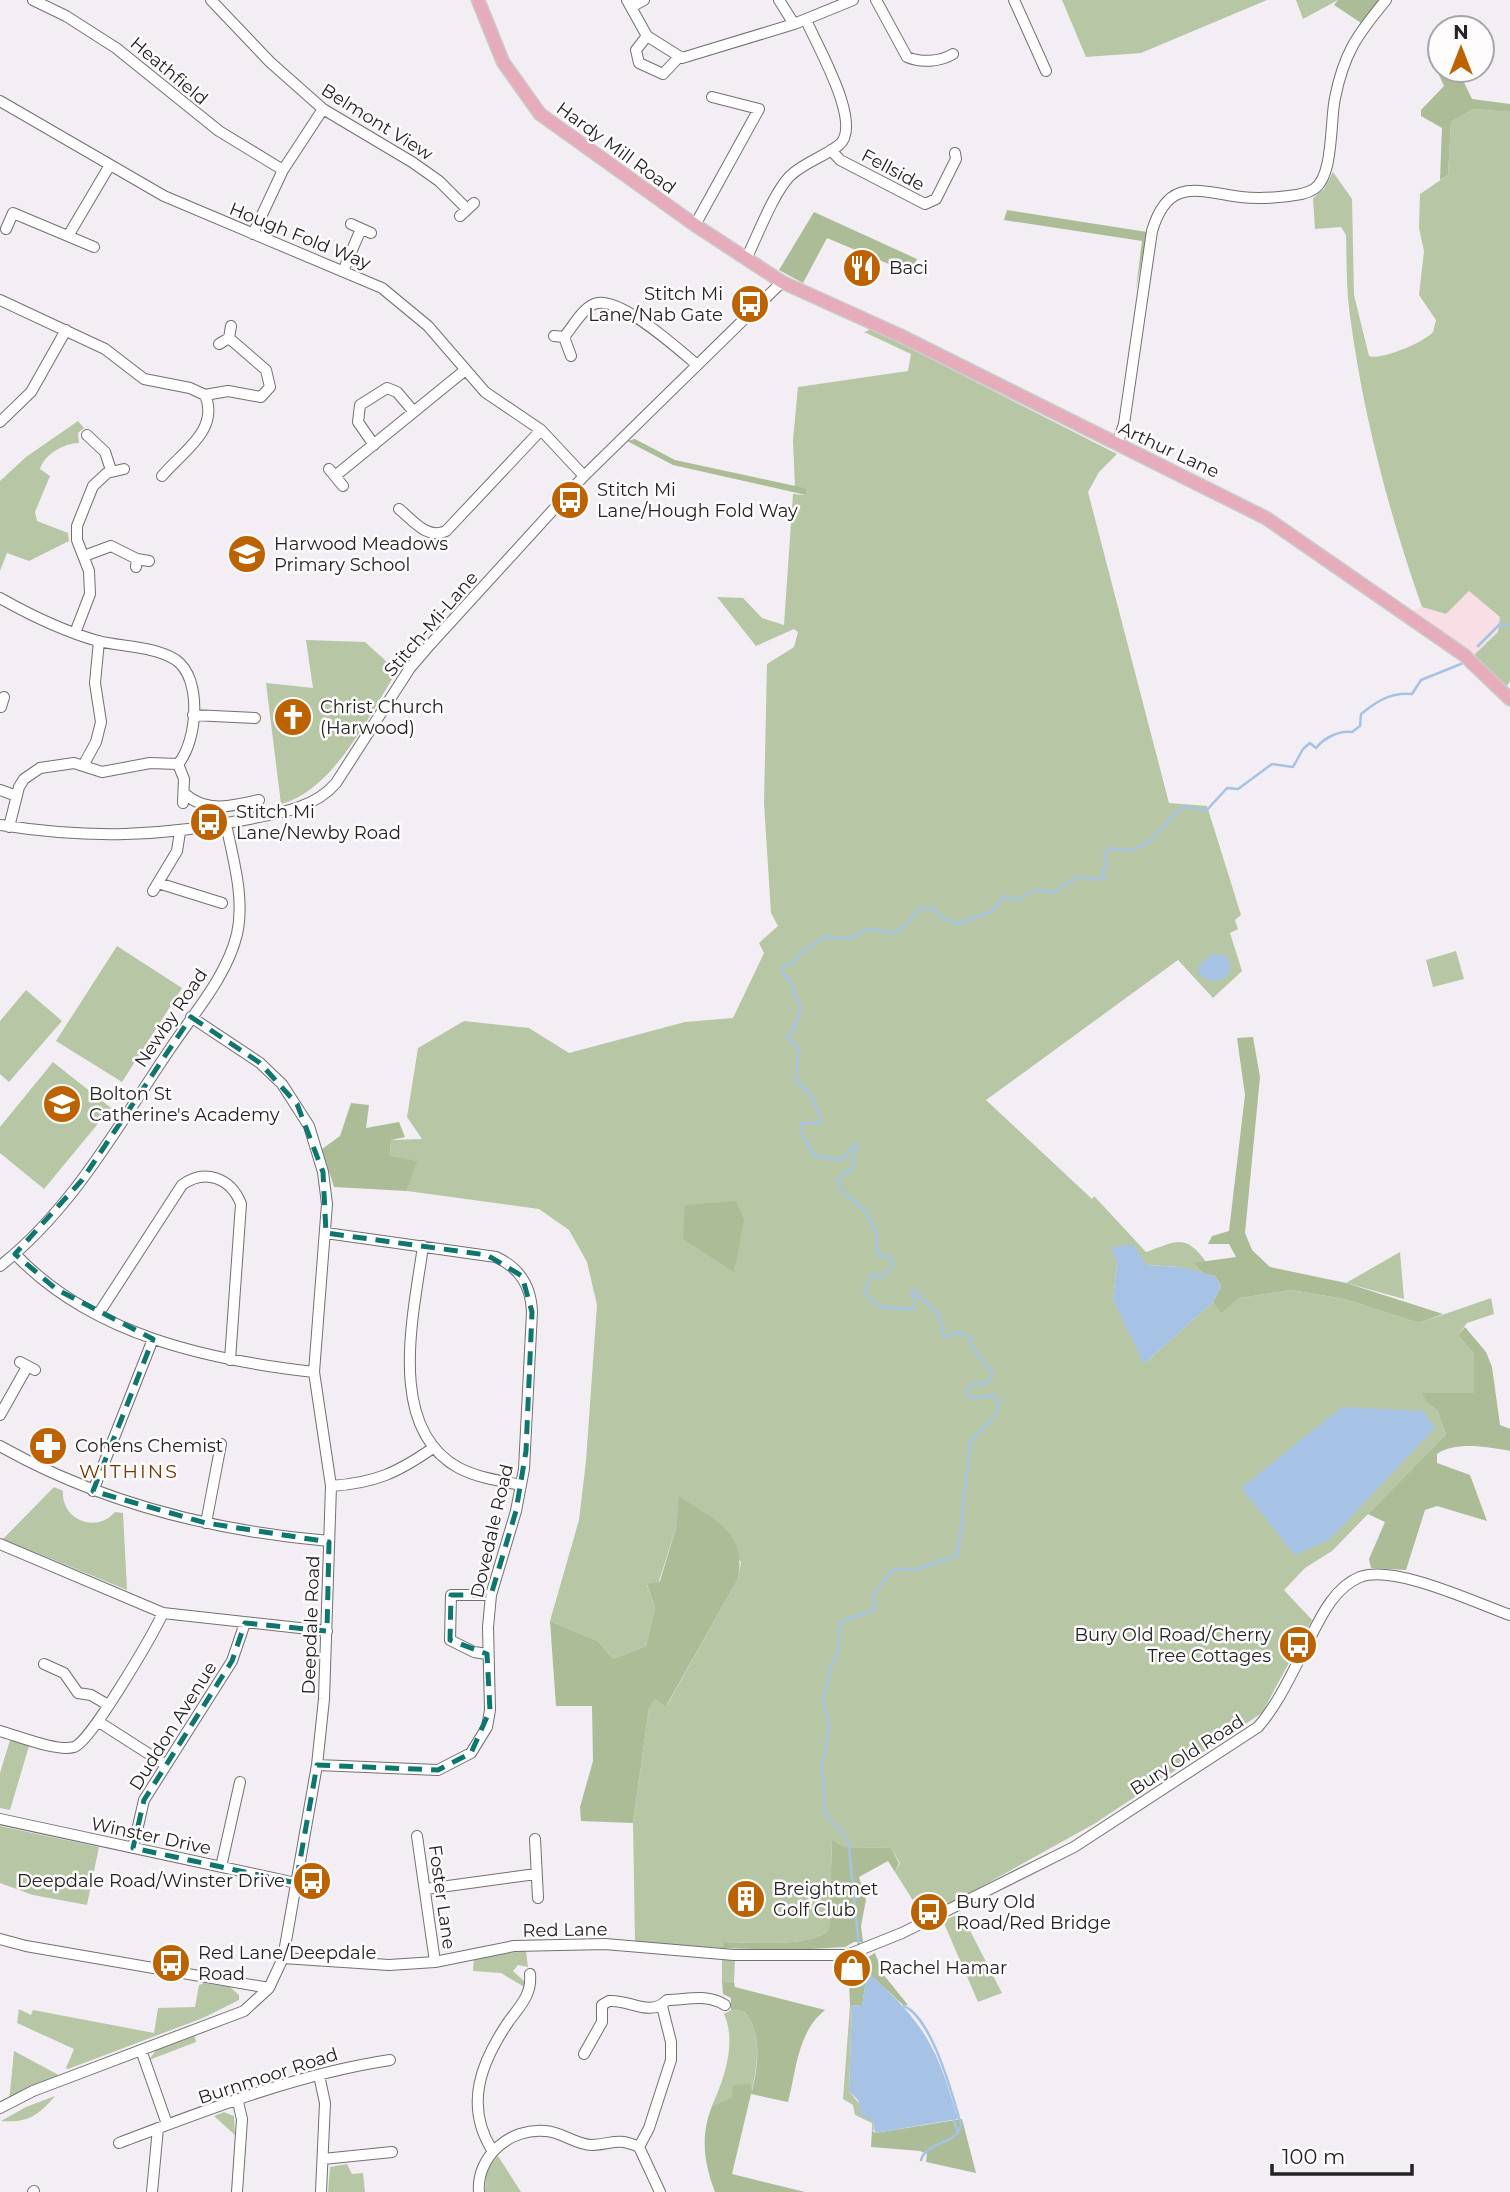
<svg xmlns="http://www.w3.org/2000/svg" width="1510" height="2192" viewBox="0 0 1510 2192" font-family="Montserrat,sans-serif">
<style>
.commercial{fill:#f8dee5}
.green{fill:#b7c7a5}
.forest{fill:#abbc96}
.water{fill:#a6c2e4}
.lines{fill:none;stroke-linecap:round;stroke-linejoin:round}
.stream{stroke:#a6c2e4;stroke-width:2.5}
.minor-casing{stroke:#746f73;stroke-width:12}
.major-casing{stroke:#cacaca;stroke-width:15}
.minor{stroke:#fff;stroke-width:10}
.major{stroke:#e7acbc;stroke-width:12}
.marked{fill:none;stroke:#0f766e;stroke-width:5;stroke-dasharray:14 9;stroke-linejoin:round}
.labels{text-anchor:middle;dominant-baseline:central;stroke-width:5;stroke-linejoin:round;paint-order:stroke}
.street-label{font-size:18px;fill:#242224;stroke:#fffcfe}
.poi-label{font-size:18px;fill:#242224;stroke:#fffcfe;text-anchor:start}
.neighbourhood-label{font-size:19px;letter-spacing:2px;fill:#733a00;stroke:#fffcfe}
</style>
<rect width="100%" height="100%" fill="#f3eef3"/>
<path class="commercial" d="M1469,591L1501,618L1498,632L1473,656L1449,636L1410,612L1422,607L1446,614Z
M864,1959L865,1975L849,1980L850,1963Z"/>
<path class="green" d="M1062,0H1267L1141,53L1086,57Z
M1296,0H1338L1303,19Z
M1473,109L1510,112V681L1507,686L1473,656L1498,632L1500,617L1469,591L1446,614L1422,607C1389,514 1363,414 1350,316C1346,289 1347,262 1346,235L1341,227L1315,229L1313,198L1324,189L1333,172L1352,199L1354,295L1369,356C1380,361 1425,342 1433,332C1434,329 1435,323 1436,320L1419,295L1424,251L1419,228L1420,194L1448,175L1451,122Z
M872,329L1117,454L1099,472L1088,492L1169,803L1207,806L1241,915L1235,920L1238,929L1230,933L1242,971L1213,998L1178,960L986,1100L1092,1199L1094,1196L1146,1252C1175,1242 1185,1232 1206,1262L1194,1264L1204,1274L1180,1267L1117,1263L1113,1300L1145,1363L1213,1302L1221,1312L1239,1298L1291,1290L1344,1299L1419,1323L1491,1298L1494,1314L1467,1323L1458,1335L1474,1354V1394L1427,1403L1437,1410L1446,1434L1332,1551L1305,1568L1284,1590L1312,1620L1262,1713L1094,1824L957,1900L922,1915L895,1872L900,1863L891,1848L844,1847L832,1841L829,1930C811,1948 749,1942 723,1942L722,1948L635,1942L633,1823L649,1708L655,1698L667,1705L738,1579L741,1562L680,1497L676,1528L659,1581L647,1585L655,1608L646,1646L613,1659L598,1641L550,1621L579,1520L586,1461L597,1305L587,1262L569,1230L539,1209L407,1191L416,1161L390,1157L391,1140L422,1139L407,1117L418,1048L464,1021L529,1028L569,1053L685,1022L733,1018L764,953L759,943L778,926L771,913L764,803L767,664L794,647L798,632L794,629L756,646L717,597L743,598L762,618L784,625L793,494L805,495L795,487L793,440L798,387L908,371L911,354L864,332Z
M78,421L84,428L78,433L79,443C64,443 44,455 40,469L50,476L35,512L37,521L68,533L69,541L29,561L7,553L0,571V481L26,457Z
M306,640L365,642L397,671C370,714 333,791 281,804L266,683L313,688Z
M117,946L182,988L122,1082L56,1041Z
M1456,951L1464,979L1433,987L1426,960Z
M26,990L62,1021L9,1082L0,1074V1021Z
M53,1062L111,1108L44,1189L0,1153V1127Z
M1400,1252L1404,1299L1346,1283Z
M54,1487L63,1491C61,1520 96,1534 115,1512L123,1513L127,1590L3,1539Z
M10,1740L29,1746L10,1810L0,1808V1773Z
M0,1826L99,1847L87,1905L33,1895L0,1883Z
M961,1913L1002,1993L978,2002L943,1921Z
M526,1951L528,1967L518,1965L513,1971L526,1983V1988L501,1973L473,1971L474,1957Z
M722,1959L735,1960L734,1982L722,1981Z
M204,1983L230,1987L239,1995V2000L203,2018L68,2069L66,2068L74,2049L17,2023L19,2009L31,2015L33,2010L154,2033L158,2008L195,2007L199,1985Z
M850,2005H852L849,2091L873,2121L874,2130H872V2123L855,2115L853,2105L843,2099Z
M731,2010L743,2011C764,2030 757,2068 751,2094L712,2106C724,2079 737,2043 724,2014Z
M195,2036L196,2042L149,2060L156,2050Z
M14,2051L66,2079L9,2102Z
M55,2096C38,2116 28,2123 1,2121L26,2107Z
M224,2112L234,2116L235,2135L214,2116Z
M498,2156L521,2192H485L486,2168Z
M347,2164L352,2174L363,2173L365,2192H328L330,2167Z"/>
<path class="forest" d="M1338,0H1379L1361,23L1334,5Z
M1440,58V70H1458L1472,99L1510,104V112L1473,109L1451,122L1448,175L1440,180L1442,128L1421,116V110L1444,86L1433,62Z
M1007,210L1147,232L1136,290L1142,241L1004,220Z
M814,212L917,259L910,273L827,238L803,283L779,270Z
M635,439L675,460L800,487L806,489V495L673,465L627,441Z
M1253,1037L1260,1077L1245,1233L1252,1250L1270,1267L1346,1283L1443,1314L1419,1323L1344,1299L1291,1290L1239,1298L1221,1313L1213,1302L1221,1286L1215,1276L1204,1274L1193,1263L1236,1257L1229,1244H1208L1212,1236L1229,1231L1245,1095L1237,1038Z
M351,1103L369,1105L366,1128L399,1122L405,1137L391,1140L390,1156L417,1161L407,1191L334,1187L322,1149L340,1136Z
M736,1201L744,1220L734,1272L683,1239L685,1205Z
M1465,1327L1486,1352L1492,1367L1500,1425L1510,1429V1451C1489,1447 1455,1441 1437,1454V1463L1470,1475L1487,1521L1437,1506L1425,1510L1406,1570L1371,1568L1369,1559L1385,1522L1368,1514L1446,1434L1437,1410L1427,1403L1422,1393H1474V1354L1458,1335Z
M679,1496C714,1521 747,1530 738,1579L666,1706L655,1699L649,1708L633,1823L581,1821L580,1807L593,1761L592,1706H556L550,1621L598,1641L613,1659L646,1646L655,1608L647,1584L660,1581L676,1528Z
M832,1840L844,1847L891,1848L899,1863L895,1872L888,1861L859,1877L866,1900L861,1926L863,1942H854L845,1947L796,1950L722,1948L723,1942C748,1942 811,1948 829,1930Z
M875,1953L883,1974L908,2005H903L874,1978L866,1981L862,2006L850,2005L849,1980L864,1975V1959Z
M722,1981L734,1982L735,1987L825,2010C797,2033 797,2068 788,2102L751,2094L732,2174L805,2192H715C704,2163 700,2137 712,2106L732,2098L733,2085L750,2084L752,2091C758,2067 763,2029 743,2011L731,2010V1998L723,1994Z
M962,2119L976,2173L926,2162L927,2154L920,2151L871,2147L872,2130L875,2133Z"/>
<path class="water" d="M1213,953L1227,957L1231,968L1225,978C1214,982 1208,982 1198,974L1199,966Z
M1134,1245L1146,1265L1180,1267L1215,1276L1221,1286L1213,1302L1144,1364L1113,1300L1117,1263L1111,1247Z
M1342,1407L1423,1411L1435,1428L1330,1539L1295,1555L1241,1488Z
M874,1978C927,2026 938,2051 958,2119L875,2133L873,2121L861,2115L858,2100L849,2091L852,2005L862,2006L866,1981Z"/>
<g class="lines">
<path class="stream" d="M1478,646L1500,624L1510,625
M859,1946L848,1839L825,1814L822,1768L829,1726L823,1699L830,1668L838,1651L840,1622L875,1610L873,1596L893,1569H919L958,1555L970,1442L996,1415L999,1401L993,1395L972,1399L967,1392L971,1384L988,1383L993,1374L970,1343L971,1339L960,1332L944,1337L939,1315L914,1290L911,1293L916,1300L912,1310C886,1304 884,1316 864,1292L873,1273L880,1278L892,1267V1258L877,1254C875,1247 878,1244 877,1237C876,1232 869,1215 866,1212C856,1200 836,1194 839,1178L854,1167L852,1158L857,1149L856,1144L841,1160L813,1155L801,1131V1123H819L821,1119L811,1095L796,1081L798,1047L787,1037L794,1028L801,1009L788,977H784L783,966L793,963L803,951L825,937L854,938C865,924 878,932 894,933L905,926L919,909L934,908L942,918L959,924L992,911L1004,896L1017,900L1038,889L1052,893L1080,876L1100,880L1105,876L1101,872L1108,865L1104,854L1111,848C1149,857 1155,831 1179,810C1187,803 1197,811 1206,811L1227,788L1238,789L1272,764L1293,767L1303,749L1310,743L1316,748C1324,738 1339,730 1352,732L1360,726L1361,714C1377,701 1391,692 1412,694L1421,680L1461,664
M860,1952L873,1981
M904,2006C932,2018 953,2096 961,2125C957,2145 927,2141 921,2160
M954,2120L958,2134"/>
<defs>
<path id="minor" d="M33,0L66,16L116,48L219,131L283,170
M211,0L270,62L323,109L412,162L439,181L467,209
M627,0L647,36L682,58L794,24L853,0
M779,0L794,24
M876,0L907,57C921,63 940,62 953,54
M1014,0L1046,71
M631,7L644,0
M647,36L636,50L639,63L663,74L679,57
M0,101L164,196L382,288L428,326L485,392L541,430L584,476
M831,150L840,160L925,204L936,199L956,159L955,153
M460,216L474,203
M351,224L371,233
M695,225L759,109L712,97
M6,229L13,213L94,247
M253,234L283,170L323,109
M68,236L110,165
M746,259C758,235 772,196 789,177C802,163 824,157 839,145C864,125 816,44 806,20
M344,269L361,229
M0,300L105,349L144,379L190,388L205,395C220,430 182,452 162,476
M554,336L564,337L571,356
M564,337C572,328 582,309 594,304C618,294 678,349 696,364
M219,344L229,338L231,326
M205,395L228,391L261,397L270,387L266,370L229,338
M0,422L31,392L66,330
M87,435L105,452L111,470
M374,445L358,422L360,405L387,388L397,392L414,412
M1117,445L1124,424L1152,231C1168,177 1197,191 1241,197C1257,199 1273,198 1289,196C1298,195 1306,194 1314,189C1334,176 1330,120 1335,98C1344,53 1357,35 1386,0
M329,469L343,486
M335,476L464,371
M399,509C413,520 427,540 446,531L541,430
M84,556L111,546L137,559
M136,567L137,559L149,561
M0,598C32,616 63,631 98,641C123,647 154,646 176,660C203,679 197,742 178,764L150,763L102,772L74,763L40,768L24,779L19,787L9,827
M75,633L90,594L89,571L77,540V526L93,486L107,473L124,469
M1,707L4,697
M193,715L255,718
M84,764L96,742L101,722L95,683L99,641
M178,764L184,779L183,803
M0,790L14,795
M185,794C206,813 234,806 259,800
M0,825C88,839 162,837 249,819C280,813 315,808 336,783L410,668L428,647L584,476L782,282
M158,883L222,903
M153,891L177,851L180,832
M423,1246C414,1313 385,1428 459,1468C478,1478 501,1481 521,1485
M15,1254C92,1335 208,1360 314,1372
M0,1266C73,1209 119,1124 170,1049C194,1013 227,976 237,934C245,898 233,859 226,824
M99,1313L182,1185C205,1168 231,1178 241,1204L230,1360
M20,1362L35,1370
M0,1415L27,1367
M0,1446C101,1503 214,1531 329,1541
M331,1486C375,1483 397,1473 433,1448
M93,1491L153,1339
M206,1523L221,1444
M0,1544L163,1613L327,1631
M487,1654L474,1652L450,1640L451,1595H491
M44,1664L64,1673L78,1693L91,1695L108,1705
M99,1722L166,1765
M0,1731C18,1736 57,1752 74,1747C91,1742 153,1634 163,1613
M317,1765L438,1770L471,1753L487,1727L490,1710L488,1627L491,1595L516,1511L524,1469L532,1312C531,1286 520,1268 496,1257L326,1233
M0,1819L296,1883
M417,1836L435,1962
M535,1839L538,1898
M133,1848L144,1800L232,1661L245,1623
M221,1867L240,1782
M426,1889L536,1874
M0,1939L26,1946L269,1988
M283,1958L389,1965L435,1962L514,1946L605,1944L734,1955H847L902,1933L1074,1847L1258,1727C1278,1704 1291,1675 1305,1648C1318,1623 1332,1588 1360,1577C1394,1564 1476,1603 1510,1615
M141,2050L167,2124
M584,2054L602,2022V2005L609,2001C629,1999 650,2018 667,2000C687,2000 707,1993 725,2005
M319,2075L325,2103L321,2192
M0,2108L33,2091L244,2011L269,1988L283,1958L317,1765L324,1699L331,1486L314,1372L327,1204L323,1172L309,1126L282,1084L260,1063L191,1017
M119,2143C206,2110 297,2074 390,2060
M492,2150C464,2105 481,2062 509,2021C521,2005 532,1994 530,1974
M323,2159L392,2152
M33,2192L34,2191
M152,2192L158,2128
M237,2192L242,2119L238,2102
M479,2192C476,2157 510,2127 546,2131C562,2132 576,2145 592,2145C613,2144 617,2137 639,2147
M660,2192L639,2147L649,2128L671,2060V2042L662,2006"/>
<path id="major" d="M478,0L503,62L540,114L695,225L782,282L899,335L1266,518L1464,655L1510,699"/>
</defs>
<use href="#minor" class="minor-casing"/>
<use href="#major" class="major-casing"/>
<use href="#minor" class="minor"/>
<use href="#major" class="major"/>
</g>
<path class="marked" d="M191,1017L260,1063L297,1104L323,1172L326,1233L487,1255L522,1276L532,1312L526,1451L516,1511L491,1595H451L450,1640L487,1654L490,1710L471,1753L438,1770L317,1765L296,1883L133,1848L144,1800L232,1661L245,1623L327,1631L329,1542L206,1523L93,1491L153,1339L56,1289L15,1254L82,1180Z"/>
<defs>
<symbol id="restaurant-disc" viewBox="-11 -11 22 22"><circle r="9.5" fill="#bc6300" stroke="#fffcfe"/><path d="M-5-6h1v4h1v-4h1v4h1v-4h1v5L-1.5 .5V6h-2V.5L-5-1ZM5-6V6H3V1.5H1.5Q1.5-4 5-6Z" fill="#fff"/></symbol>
<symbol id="bus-disc" viewBox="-11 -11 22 22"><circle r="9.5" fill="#bc6300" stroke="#fffcfe"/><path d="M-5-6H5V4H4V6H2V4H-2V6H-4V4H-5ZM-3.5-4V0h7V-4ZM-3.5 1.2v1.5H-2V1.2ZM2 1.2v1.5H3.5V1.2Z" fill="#fff"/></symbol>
<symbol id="school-disc" viewBox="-11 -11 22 22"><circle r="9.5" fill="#bc6300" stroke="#fffcfe"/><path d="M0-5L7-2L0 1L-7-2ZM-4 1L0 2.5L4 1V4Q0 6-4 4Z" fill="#fff"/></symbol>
<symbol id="church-disc" viewBox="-11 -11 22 22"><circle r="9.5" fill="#bc6300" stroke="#fffcfe"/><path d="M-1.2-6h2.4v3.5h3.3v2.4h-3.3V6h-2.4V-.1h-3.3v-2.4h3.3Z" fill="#fff"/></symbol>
<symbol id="pharmacy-disc" viewBox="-11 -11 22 22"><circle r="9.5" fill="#bc6300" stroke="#fffcfe"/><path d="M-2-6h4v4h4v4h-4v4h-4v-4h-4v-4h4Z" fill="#fff"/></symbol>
<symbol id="building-disc" viewBox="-11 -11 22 22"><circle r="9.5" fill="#bc6300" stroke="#fffcfe"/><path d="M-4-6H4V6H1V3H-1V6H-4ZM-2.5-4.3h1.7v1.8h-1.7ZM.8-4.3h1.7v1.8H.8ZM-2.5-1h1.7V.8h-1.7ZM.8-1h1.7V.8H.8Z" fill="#fff"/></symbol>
<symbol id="shop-disc" viewBox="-11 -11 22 22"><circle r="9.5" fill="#bc6300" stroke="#fffcfe"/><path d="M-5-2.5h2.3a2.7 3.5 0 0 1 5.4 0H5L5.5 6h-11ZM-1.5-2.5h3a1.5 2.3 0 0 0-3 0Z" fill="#fff"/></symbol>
</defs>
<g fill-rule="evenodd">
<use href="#restaurant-disc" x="840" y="246" width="44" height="44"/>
<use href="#bus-disc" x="728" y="282" width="44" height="44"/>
<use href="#bus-disc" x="548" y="478" width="44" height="44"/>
<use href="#school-disc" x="225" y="532" width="44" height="44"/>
<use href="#church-disc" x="271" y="695" width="44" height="44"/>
<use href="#bus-disc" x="187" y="800" width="44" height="44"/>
<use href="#school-disc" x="40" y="1082" width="44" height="44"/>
<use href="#pharmacy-disc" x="26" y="1424" width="44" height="44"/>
<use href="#bus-disc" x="1276" y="1623" width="44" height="44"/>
<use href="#bus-disc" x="290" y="1859" width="44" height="44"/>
<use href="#building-disc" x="724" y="1877" width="44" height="44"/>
<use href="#bus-disc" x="907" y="1890" width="44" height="44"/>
<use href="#bus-disc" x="149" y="1941" width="44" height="44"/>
<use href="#shop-disc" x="830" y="1946" width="44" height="44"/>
</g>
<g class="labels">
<g class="street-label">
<text transform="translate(169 71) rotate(40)">Heathfield</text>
<text transform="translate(377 122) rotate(32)">Belmont View</text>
<text transform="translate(616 148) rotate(36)">Hardy Mill Road</text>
<text transform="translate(893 170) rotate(28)">Fellside</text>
<text transform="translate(300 236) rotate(22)">Hough Fold Way</text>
<text transform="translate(1169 450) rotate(25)">Arthur Lane</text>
<text transform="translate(431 624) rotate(-49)">Stitch-Mi-Lane</text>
<text transform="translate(171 1018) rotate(-56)">Newby Road</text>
<text transform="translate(492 1531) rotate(-77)">Dovedale Road</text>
<text transform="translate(311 1625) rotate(-88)">Deepdale Road</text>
<text transform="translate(173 1726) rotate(-58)">Duddon Avenue</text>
<text transform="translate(1187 1755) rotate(-33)">Bury Old Road</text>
<text transform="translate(151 1836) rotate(12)">Winster Drive</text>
<text transform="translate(442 1897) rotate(82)">Foster Lane</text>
<text transform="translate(565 1930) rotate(-1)">Red Lane</text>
<text transform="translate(268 2076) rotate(-18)">Burnmoor Road</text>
</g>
<g class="poi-label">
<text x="889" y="268">Baci</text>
<text x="723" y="294" text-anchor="end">Stitch Mi<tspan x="723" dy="21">Lane/Nab Gate</tspan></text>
<text x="597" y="490">Stitch Mi<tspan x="597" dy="21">Lane/Hough Fold Way</tspan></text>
<text x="274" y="544">Harwood Meadows<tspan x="274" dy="21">Primary School</tspan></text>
<text x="320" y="707">Christ Church<tspan x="320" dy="21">(Harwood)</tspan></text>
<text x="236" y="812">Stitch Mi<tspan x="236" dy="21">Lane/Newby Road</tspan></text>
<text x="89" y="1094">Bolton St<tspan x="89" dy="21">Catherine's Academy</tspan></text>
<text x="75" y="1446">Cohens Chemist</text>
<text x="1271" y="1635" text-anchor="end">Bury Old Road/Cherry<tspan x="1271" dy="21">Tree Cottages</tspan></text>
<text x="285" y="1881" text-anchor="end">Deepdale Road/Winster Drive</text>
<text x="773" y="1889">Breightmet<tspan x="773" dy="21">Golf Club</tspan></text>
<text x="956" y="1902">Bury Old<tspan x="956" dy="21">Road/Red Bridge</tspan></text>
<text x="198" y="1953">Red Lane/Deepdale<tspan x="198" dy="21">Road</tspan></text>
<text x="879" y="1968">Rachel Hamar</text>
</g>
<g class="neighbourhood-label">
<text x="129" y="1471">WITHINS</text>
</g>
</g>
<g transform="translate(1461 49)"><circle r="33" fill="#fffcfe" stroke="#a7a5a7" stroke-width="2"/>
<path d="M0-5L12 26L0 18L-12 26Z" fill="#bc6300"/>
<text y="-10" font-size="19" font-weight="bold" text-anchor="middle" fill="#242224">N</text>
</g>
<path d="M1272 2164v10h140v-10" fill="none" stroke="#242224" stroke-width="3.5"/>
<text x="1282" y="2164" font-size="21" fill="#242224" stroke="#fffcfe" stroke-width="5" paint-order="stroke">100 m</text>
</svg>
